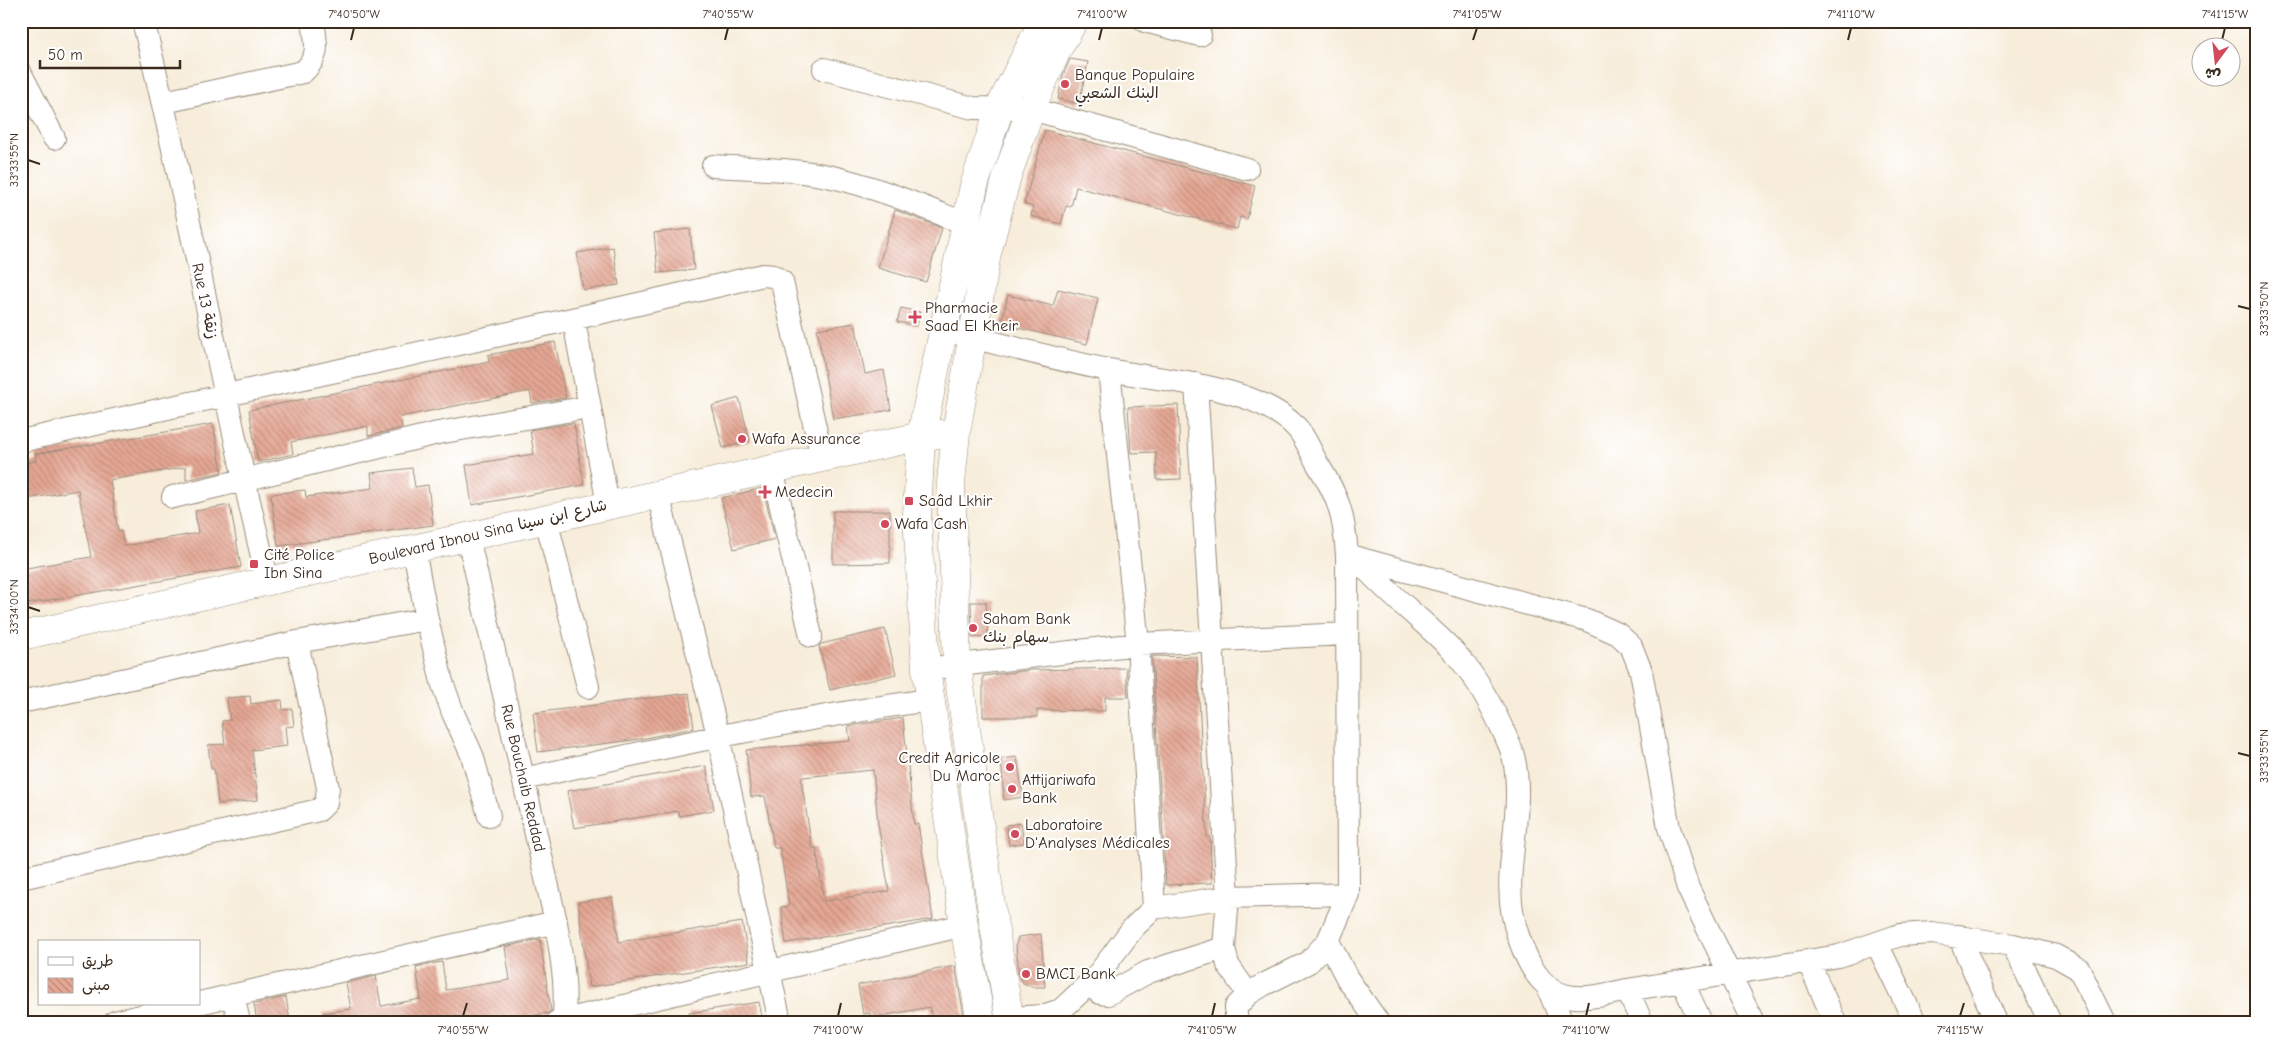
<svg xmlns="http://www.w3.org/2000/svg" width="2278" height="1043" viewBox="0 0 2278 1043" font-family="'Comic Neue','Playpen Sans Arabic',sans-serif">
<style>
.building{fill:url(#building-back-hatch);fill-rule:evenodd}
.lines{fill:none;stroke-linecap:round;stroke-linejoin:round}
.minor-casing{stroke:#998c7c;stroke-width:24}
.major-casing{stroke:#998c7c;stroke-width:29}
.minor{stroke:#fff;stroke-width:22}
.major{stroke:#fff;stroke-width:28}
.ticks{fill:none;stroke:#3b2a1e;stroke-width:2}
.poi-dot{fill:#d1495b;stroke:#fff;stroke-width:2}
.labels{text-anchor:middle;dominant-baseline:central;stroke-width:4;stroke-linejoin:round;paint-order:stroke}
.poi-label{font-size:16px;fill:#3b2a1e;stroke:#fff;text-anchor:start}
.street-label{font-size:16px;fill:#3b2a1e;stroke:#fff}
.neatline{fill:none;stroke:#3b2a1e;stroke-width:2}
.ticks-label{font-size:12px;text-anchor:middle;fill:#3b2a1e}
</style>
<defs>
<pattern id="building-back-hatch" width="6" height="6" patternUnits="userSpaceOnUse" patternTransform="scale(1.25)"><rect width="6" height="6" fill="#e5a794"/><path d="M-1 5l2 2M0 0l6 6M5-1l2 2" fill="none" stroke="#bb8878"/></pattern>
</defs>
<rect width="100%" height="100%" fill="#fff"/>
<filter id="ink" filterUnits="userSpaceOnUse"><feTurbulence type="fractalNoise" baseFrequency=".02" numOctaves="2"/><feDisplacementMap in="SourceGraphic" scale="10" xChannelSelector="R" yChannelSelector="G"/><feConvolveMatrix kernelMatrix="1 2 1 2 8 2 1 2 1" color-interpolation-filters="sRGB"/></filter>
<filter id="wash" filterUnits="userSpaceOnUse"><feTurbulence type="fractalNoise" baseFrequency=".0096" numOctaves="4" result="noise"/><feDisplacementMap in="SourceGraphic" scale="20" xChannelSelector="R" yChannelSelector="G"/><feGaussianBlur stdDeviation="1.12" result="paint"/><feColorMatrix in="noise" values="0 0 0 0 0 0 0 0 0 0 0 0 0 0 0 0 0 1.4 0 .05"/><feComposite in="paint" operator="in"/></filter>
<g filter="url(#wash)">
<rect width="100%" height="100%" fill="#f7edda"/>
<g id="blocks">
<path class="building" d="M1070,59L1088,62L1079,104L1058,99L1063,75Z
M1045,130L1255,186L1247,219L1240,217L1237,229L1076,187L1071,207L1066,206L1061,224L1031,216L1033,207L1024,204Z
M895,210L942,228L926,282L878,268Z
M690,229L694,270L658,273L654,233Z
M613,247L619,285L583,290L577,253Z
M1058,289L1098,298L1087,344L1001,324L1008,295L1053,306Z
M901,308L920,312L917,326L897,322Z
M855,323L865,374L884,370L891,410L833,419L817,329Z
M555,342L566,398L532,403L530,391L400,417L402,428L368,436V426L291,442L293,454L258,462L249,410L489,362L488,355Z
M739,398L750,441L723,448L712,406Z
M1178,405L1181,479L1157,480L1156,452L1131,453L1128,407Z
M574,423L584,485L472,505L466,465L534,454L530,430Z
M213,424L222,472L186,480V467L110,480L118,531H121L124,546L198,533L195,511L230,505L241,567L21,605V569L91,557L78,490L21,500V463L36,461L35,454Z
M412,468L415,487L428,485L433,525L278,546L271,494L305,490L306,497L373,488L371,473Z
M763,488L775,539L734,549L721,498Z
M833,511H890V563L833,564Z
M971,602H986L988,637L972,638Z
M885,629L896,674L830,690L819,646L821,644Z
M1152,656L1197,657L1202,760L1207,837H1210L1212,883L1166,885Z
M1126,668L1128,697H1105V711L1037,710V717H983V676L1031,670Z
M689,693L694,728L641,739L538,752L533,713Z
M250,696L251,704L282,700L283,710L292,709L294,726L285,727L287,746L252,750L258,800L218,804L214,769H211L208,745L225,744L222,721L230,720L227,698Z
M903,718L914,824H918L933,919L786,943L781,907L789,906L780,848H774L765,796L751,797L746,750L850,741L848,726ZM873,770L878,824L889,891L824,901L816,848H812L801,779L803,777Z
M1017,757L1023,797L1004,800L1001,759Z
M706,766L714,810L679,816L678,811L574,828L567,791Z
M1021,823L1024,843L1009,845L1006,825Z
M612,897L619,942L742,922L749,962L589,987L578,902Z
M1041,934L1045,987H1032L1023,983L1019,976L1016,945L1018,937Z
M540,939L551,1011L548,1013L492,1022H324L323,1013L351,1009L346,983L376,976L381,1006L421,999L416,967L436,963L442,962L446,990L510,980L505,947Z
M955,966L965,1022H932L930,1007L871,1018L870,1013L863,1014L858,985Z
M286,997L290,1022H257L254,1004Z
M759,1002L763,1022H690L689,1013Z"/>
</g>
</g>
<g filter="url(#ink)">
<use href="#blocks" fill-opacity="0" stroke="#998c7c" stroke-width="1"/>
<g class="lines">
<defs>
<path id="minor" d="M143,21C190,207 222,396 268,581
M1145,21L1200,35
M824,69L973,108L1031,109L1247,169
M21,74L54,138
M164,102L303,72C321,55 316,44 313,21
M713,166C750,168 797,169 832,177C877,187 923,207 966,224
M574,321L608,505
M943,330C998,343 1053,359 1109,370C1164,381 1255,385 1296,427C1305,436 1311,452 1317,463C1339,498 1344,514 1347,555L1348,894L1228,897L1154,908L1133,928L1096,977L1061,1010L1043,1016L1010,1018
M1109,370L1138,644L1154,908
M1196,384L1228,897L1224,948L1228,965L1248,994
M21,441C268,384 517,334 763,275L773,276L782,282L822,458
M772,469L811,636
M658,494L718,735L780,1022
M173,497L438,433L589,407
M546,519L588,687
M468,537L556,922C561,956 568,988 563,1022
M414,549L427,619L442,682L453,713L472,755L489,816
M1354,557L1587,620L1618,634L1631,646L1641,671L1669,828L1688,888L1753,1022
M1356,558C1385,592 1421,618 1452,650C1477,676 1495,711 1509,744C1524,777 1514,832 1511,868C1508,902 1513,929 1528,960C1551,1007 1583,1000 1627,990L1839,956L1900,935L1932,933L2013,945L2056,956L2079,969L2105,1022
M926,669L1138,644L1346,634
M21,702L297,642L427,619
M524,779C659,748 793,719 929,700
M21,878L319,810L326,803L328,788L297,642
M1959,936L1996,1022
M1328,941L1347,978L1378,1022
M1877,944L1915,1022
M2013,945L2050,1022
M1808,961L1835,1022
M1682,981L1701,1022
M1089,984L1100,993L1108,994L1148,972L1224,948
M1548,988L1562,1022
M1627,990L1642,1022
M233,995L239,1022
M199,1003L556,922
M115,1022L192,1004
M557,1022L964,925
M1236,1022V1007L1248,994L1263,985L1309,962L1328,941L1348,894"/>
<path id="major" d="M21,636L921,436L940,434
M981,1022L964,925L926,669L917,515L921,436L974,186L1000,107L1043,21
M1010,1022L993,919L957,665L951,482L956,433L987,253L1007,176L1031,109L1057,50L1074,21"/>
</defs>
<use href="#minor" class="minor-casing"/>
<use href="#major" class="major-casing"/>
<use href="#minor" class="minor"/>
<use href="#major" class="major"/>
</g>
</g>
<path class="ticks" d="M351,40L354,28M725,40L728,28M1099,40L1102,28M1473,40L1477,28M1848,40L1851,28M2222,40L2225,28M28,160L40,164M2238,306L2250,309M28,607L40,611M2238,753L2250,756M463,1016L467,1003M838,1016L841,1003M1212,1016L1215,1003M1586,1016L1589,1003M1960,1016L1964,1003"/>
<g class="poi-dot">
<circle cx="1065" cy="84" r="5"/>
<path d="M912.5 309.5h5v5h5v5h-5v5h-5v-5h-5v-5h5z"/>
<circle cx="742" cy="439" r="5"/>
<path d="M762.5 484.5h5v5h5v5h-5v5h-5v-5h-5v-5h5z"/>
<rect x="904" y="496" width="10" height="10" rx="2.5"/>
<circle cx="885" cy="524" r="5"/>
<rect x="249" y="559" width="10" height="10" rx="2.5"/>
<circle cx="973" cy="628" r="5"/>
<circle cx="1010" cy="767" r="5"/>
<circle cx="1012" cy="789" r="5"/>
<circle cx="1015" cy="834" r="5"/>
<circle cx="1026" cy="974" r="5"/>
</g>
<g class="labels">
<g class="poi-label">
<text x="1075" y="75">Banque Populaire<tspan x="1075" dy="18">البنك الشعبي</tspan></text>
<text x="925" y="308">Pharmacie<tspan x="925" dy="18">Saad El Kheir</tspan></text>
<text x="752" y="439">Wafa Assurance</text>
<text x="775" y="492">Medecin</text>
<text x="919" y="501">Saâd Lkhir</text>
<text x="895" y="524">Wafa Cash</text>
<text x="264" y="555">Cité Police<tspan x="264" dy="18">Ibn Sina</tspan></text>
<text x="983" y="619">Saham Bank<tspan x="983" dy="18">سهام بنك</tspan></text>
<text x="1000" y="758" text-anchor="end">Credit Agricole<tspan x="1000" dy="18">Du Maroc</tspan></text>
<text x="1022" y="780">Attijariwafa<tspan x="1022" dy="18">Bank</tspan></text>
<text x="1025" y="825">Laboratoire<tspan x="1025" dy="18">D'Analyses Médicales</tspan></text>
<text x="1036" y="974">BMCI Bank</text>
</g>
<g class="street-label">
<text transform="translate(205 301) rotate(78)">Rue 13 زنقة</text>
<text transform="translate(488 532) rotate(-13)">Boulevard Ibnou Sina شارع ابن سينا</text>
<text transform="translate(523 778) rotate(77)">Rue Bouchaib Reddad</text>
</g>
</g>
<rect width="2278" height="1043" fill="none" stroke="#fff" stroke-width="55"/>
<rect x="38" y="940" width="162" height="65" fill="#ffffff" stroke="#b1aaa5"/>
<rect x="48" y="957" width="25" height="8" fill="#ffffff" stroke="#b1aaa5"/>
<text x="82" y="966" font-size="15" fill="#3b2a1e">طريق</text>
<rect x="48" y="978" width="25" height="15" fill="url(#building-back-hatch)" stroke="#b1aaa5"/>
<text x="82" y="990" font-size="15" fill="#3b2a1e">مبنى</text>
<g transform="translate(2216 62) rotate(195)"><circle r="24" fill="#ffffff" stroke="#b1aaa5"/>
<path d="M0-4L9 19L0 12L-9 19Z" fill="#d1495b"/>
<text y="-8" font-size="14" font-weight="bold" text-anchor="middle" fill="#3b2a1e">ش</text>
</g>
<path d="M40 60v8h140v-8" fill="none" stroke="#3b2a1e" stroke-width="2.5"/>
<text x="48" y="60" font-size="15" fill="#3b2a1e" stroke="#ffffff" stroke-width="4" paint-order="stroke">50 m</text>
<rect x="28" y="28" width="2222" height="988" class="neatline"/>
<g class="ticks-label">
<text x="354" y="18">7°40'50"W</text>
<text x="728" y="18">7°40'55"W</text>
<text x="1102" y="18">7°41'00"W</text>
<text x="1477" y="18">7°41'05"W</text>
<text x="1851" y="18">7°41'10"W</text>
<text x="2225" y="18">7°41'15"W</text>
<text transform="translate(14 160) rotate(-90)" y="4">33°33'55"N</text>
<text transform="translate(2264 309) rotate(-90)" y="4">33°33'50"N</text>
<text transform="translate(14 607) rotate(-90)" y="4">33°34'00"N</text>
<text transform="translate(2264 756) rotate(-90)" y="4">33°33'55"N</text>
<text x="463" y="1034">7°40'55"W</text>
<text x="838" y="1034">7°41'00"W</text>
<text x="1212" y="1034">7°41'05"W</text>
<text x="1586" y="1034">7°41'10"W</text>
<text x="1960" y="1034">7°41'15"W</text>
</g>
</svg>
